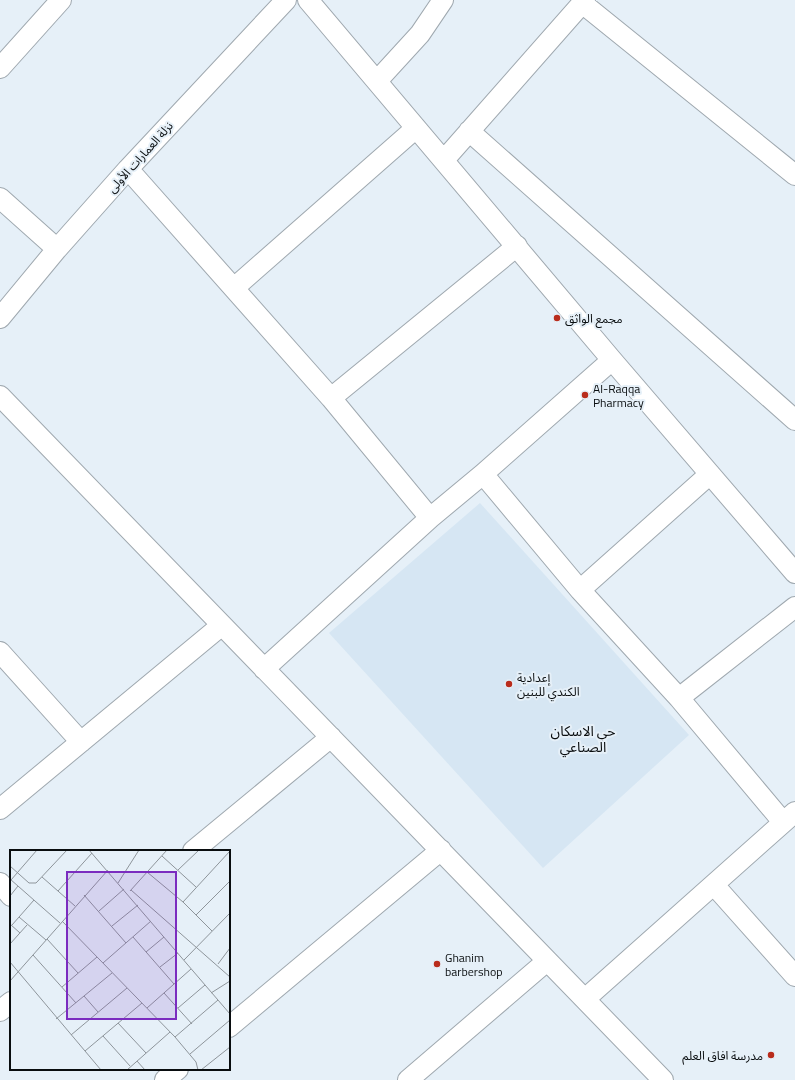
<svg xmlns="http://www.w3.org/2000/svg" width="795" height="1080" viewBox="0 0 795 1080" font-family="'Titillium Web','Noto Sans Arabic',sans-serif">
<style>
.built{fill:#d6e6f3}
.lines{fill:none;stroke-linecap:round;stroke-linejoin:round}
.minor-casing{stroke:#9fa8af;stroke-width:22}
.minor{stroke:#fff;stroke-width:20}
.poi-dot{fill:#b92c1c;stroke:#e6f0f8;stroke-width:1.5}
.labels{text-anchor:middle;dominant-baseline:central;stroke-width:4;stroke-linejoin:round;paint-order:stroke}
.street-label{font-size:12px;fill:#090d0f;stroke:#e6f0f8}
.poi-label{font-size:12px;fill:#090d0f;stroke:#e6f0f8;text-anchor:start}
.quarter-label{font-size:14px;fill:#090d0f;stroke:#e6f0f8}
.inset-road{fill:none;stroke:#8e959b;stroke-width:1}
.view{fill:#7b2cbf;fill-opacity:0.15;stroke:#7b2cbf;stroke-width:2}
.inset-edge{fill:none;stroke:#090d0f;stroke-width:2}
</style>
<rect width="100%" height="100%" fill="#e6f0f8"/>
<path class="built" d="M480,503L689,735L543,868L329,633Z"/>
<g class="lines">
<defs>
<path id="minor" d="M308,0L612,360L795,573
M582,3L795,175
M0,68L61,0
M377,81L420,34L443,0
M469,131L795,420
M444,160L585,0
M128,169L331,398L430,518
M0,198L57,249
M234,288L416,128
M0,318L57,249L128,169L286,0
M0,396L663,1080
M331,398L517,246
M483,474L580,590L679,698L783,822
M580,590L710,474
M0,652L81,742
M264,669L430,518L483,474L612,360
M679,698L795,607
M0,809L222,625
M193,851L331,737
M0,883L11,896
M714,885L795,976
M585,999L795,812
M0,1011L11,1002
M229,1027L441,850
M165,1080L178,1069
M408,1080L547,961"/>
</defs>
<use href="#minor" class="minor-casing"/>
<use href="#minor" class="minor"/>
</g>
<g class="poi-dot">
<circle cx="557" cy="318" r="4"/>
<circle cx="585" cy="395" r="4"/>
<circle cx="509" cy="684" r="4"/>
<circle cx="437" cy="964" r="4"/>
<circle cx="771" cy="1055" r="4"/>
</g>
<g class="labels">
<g class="street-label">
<text transform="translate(140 157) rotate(-48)">نزلة العمارات الأولى</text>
</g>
<g class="poi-label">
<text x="565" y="318">مجمع الواثق</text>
<text x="593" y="388">Al-Raqqa<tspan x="593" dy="14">Pharmacy</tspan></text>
<text x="517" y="677">إعدادية<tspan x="517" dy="14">الكندي للبنين</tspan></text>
<text x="445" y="957">Ghanim<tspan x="445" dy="14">barbershop</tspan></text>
<text x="763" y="1055" text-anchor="end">مدرسة افاق العلم</text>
</g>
<g class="quarter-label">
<text x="583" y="730">حي الاسكان<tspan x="583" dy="16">الصناعي</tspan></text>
</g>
</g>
<g transform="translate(10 850)">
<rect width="220" height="220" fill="#e6f0f8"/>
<path class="inset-road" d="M79,0L220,164M152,6L186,37M0,16L19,33H26L57,0M168,20L189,0M137,22L173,52L202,81M32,27L65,56M0,29L50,73M1,30L27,0M108,33L129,0M121,40L220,127M48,41L82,3M120,41L157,0M74,45L116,93M0,46L8,36M173,52L220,1M89,61L114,39M186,65L220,31M9,67L36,90M52,71L165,187L186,212L188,220M0,74L10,83M2,75L24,50M102,76L128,55M123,87L164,134M37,89L68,123M0,94L17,75M136,102L154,87M23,105L66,153M174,110L220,63M0,112L91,220M93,113L141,71M208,114L220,98M150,117L168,103M0,131L98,20M52,137L87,107M154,143L182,174M201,143L220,131M74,146L88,162M137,158L181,119M168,158L195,135M46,169L102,123M108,173L136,203M61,185L117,138M93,186L120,216M165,187L208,150M75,201L132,153M180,204L220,170M127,211L135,220M117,220L160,182M191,220L220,197"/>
<path class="view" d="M57,22H166V169H57Z"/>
<rect width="220" height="220" class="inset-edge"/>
</g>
</svg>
